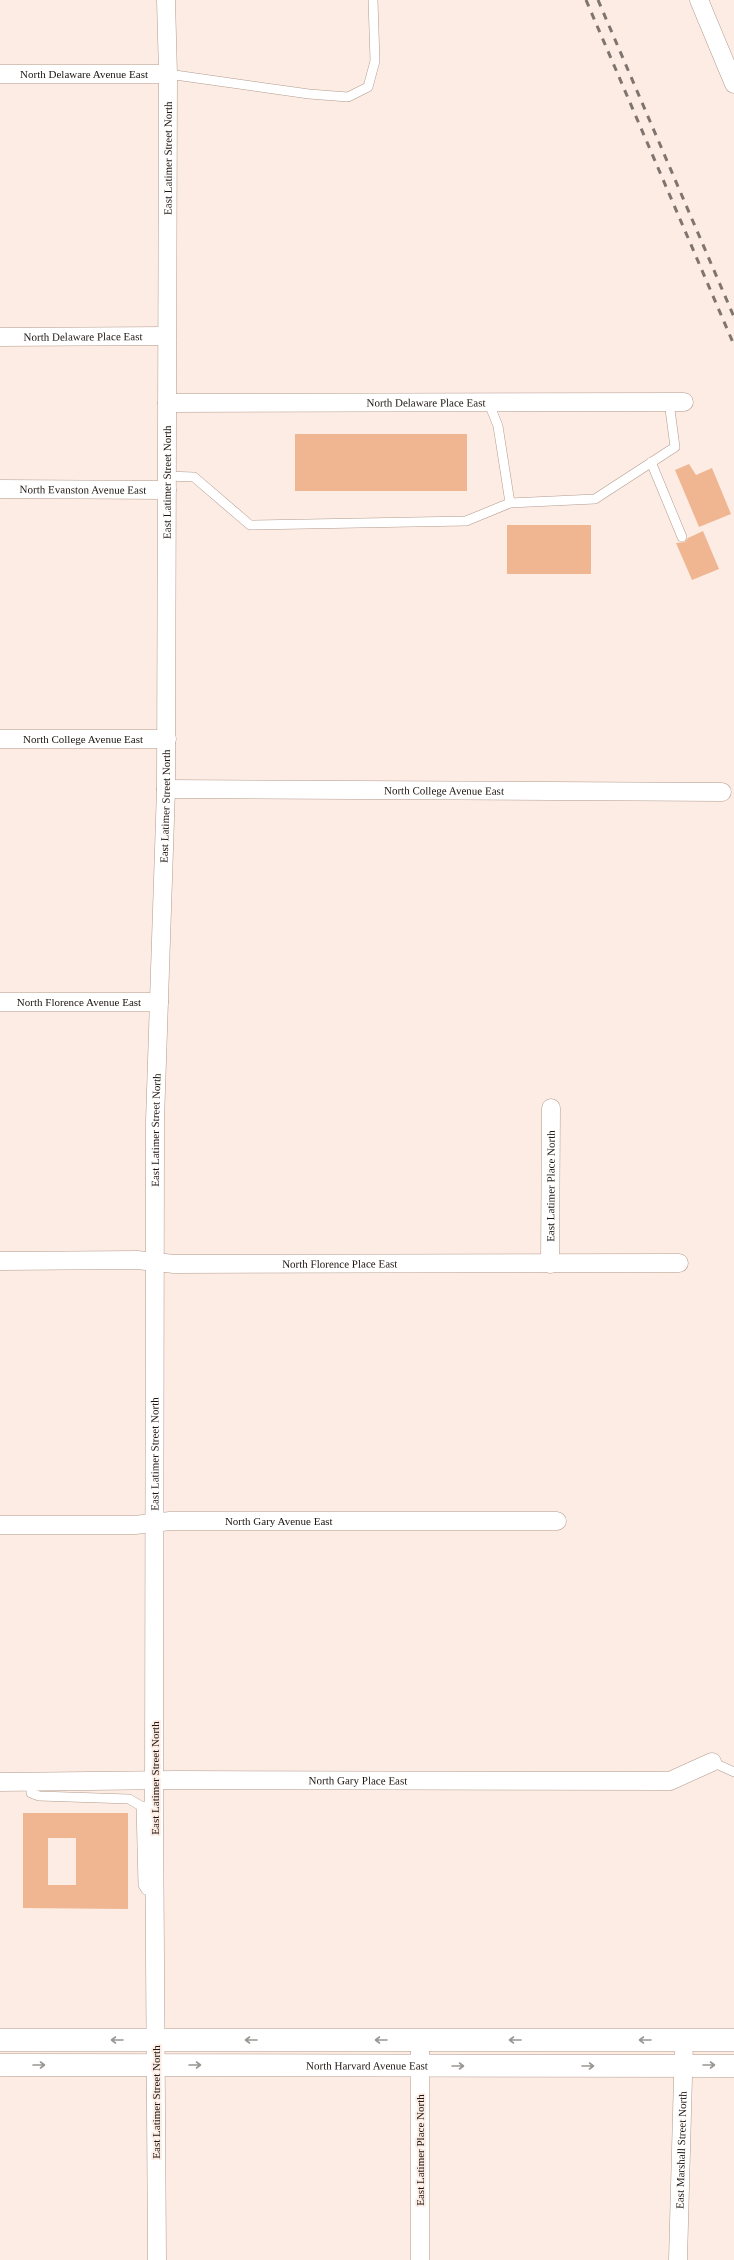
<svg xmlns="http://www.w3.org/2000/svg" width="734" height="2260" viewBox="0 0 734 2260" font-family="Georgia,serif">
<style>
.building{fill:#f0b692;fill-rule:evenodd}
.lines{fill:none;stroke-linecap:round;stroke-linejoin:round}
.service-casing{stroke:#b39b8d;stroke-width:10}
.minor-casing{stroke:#b39b8d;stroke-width:19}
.secondary-casing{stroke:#b39b8d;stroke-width:23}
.service{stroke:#fff;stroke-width:9}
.minor{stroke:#fff;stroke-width:18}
.secondary{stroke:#fff;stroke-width:22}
.rail{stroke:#7f746e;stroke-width:3;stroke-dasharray:7 7;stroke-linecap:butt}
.oneway{stroke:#999693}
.labels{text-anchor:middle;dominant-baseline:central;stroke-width:3.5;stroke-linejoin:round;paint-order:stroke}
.street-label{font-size:11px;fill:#1d1510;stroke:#fcece4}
</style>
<rect width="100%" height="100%" fill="#fcece4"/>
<path class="building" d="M295,434H467V491H295Z
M689,464L696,475L712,468L731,514L699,527L675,470Z
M507,525H591V574H507Z
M703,531L719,569L692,580L676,543L685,542L688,538Z
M23,1813H128V1909L23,1908ZM48,1838H76V1885H48Z"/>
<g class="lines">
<defs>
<path id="service" d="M168,74L309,94L348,97L368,87L375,61L373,0
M488,401L498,426L510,503
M651,462L682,537
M167,476L194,477L250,525L466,521L510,503L595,499L675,447L669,402
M712,1762L734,1772
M31,1782V1793L39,1796L129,1799L141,1806H154
M141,1806L143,1885L146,1890H155"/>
<g id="minor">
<path d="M699,0L734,84"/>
<path id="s1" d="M0,74H168"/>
<path id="s2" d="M0,337L167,336"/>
<path id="s3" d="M167,403L684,402"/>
<path id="s4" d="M0,489L167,490"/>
<path id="s5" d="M0,739H167"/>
<path id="s6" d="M166,789L722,792"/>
<path id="s7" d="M0,1002H159"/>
<path id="s8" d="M0,1261L137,1260L174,1264L679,1263"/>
<path id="s9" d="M550,1264L551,1108"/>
<path id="s10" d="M0,1525H135L170,1521H557"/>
<path id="s11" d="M0,1782L177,1780L670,1781L712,1762"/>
<path d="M420,2040V2260"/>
<path id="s12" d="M157,2260L154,1806L155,1121L166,789L168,74L166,0"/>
<path id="s13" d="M678,2260L684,2040"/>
</g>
<g id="secondary">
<path d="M0,2040H734"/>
<path id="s14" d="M0,2065L734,2066"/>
</g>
</defs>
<use href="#service" class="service-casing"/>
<use href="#minor" class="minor-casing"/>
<use href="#secondary" class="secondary-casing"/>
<use href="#service" class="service"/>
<use href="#minor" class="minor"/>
<use href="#secondary" class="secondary"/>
<path class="rail" d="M586,0L734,345
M598,0L734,317"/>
</g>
<defs><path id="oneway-shaft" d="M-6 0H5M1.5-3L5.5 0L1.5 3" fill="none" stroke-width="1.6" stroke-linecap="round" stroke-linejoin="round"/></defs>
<g class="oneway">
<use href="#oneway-shaft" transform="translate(117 2040) rotate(180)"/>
<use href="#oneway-shaft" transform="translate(251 2040) rotate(-180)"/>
<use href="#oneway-shaft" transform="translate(381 2040) rotate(-180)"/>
<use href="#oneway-shaft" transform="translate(515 2040) rotate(180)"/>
<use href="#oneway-shaft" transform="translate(645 2040) rotate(180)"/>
<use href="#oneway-shaft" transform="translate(39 2065)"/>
<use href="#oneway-shaft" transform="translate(195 2065)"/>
<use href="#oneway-shaft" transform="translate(709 2065)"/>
<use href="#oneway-shaft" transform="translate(458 2066)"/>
<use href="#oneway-shaft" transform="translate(588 2066)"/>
</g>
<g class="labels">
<g class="street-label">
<text stroke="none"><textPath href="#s1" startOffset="84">North Delaware Avenue East</textPath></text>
<text stroke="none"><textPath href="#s12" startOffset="2102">East Latimer Street North</textPath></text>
<text stroke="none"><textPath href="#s2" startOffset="83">North Delaware Place East</textPath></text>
<text stroke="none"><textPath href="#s3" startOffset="259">North Delaware Place East</textPath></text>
<text stroke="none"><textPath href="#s12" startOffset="1778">East Latimer Street North</textPath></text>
<text stroke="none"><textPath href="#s4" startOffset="83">North Evanston Avenue East</textPath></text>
<text stroke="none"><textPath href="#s5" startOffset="83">North College Avenue East</textPath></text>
<text stroke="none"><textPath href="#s6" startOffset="278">North College Avenue East</textPath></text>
<text stroke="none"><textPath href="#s12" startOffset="1454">East Latimer Street North</textPath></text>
<text stroke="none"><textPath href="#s7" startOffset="79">North Florence Avenue East</textPath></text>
<text stroke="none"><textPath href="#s12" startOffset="1130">East Latimer Street North</textPath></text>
<text stroke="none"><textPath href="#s9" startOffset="78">East Latimer Place North</textPath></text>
<text stroke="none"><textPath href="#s8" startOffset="340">North Florence Place East</textPath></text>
<text stroke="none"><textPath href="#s12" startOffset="806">East Latimer Street North</textPath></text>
<text stroke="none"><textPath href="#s10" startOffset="279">North Gary Avenue East</textPath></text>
<text transform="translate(155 1778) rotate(-90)">East Latimer Street North</text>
<text stroke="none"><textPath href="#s11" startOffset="358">North Gary Place East</textPath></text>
<text stroke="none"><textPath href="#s14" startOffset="367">North Harvard Avenue East</textPath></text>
<text transform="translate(156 2102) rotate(-90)">East Latimer Street North</text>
<text transform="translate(420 2150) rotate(-90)">East Latimer Place North</text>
<text stroke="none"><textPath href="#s13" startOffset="110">East Marshall Street North</textPath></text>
</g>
</g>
</svg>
